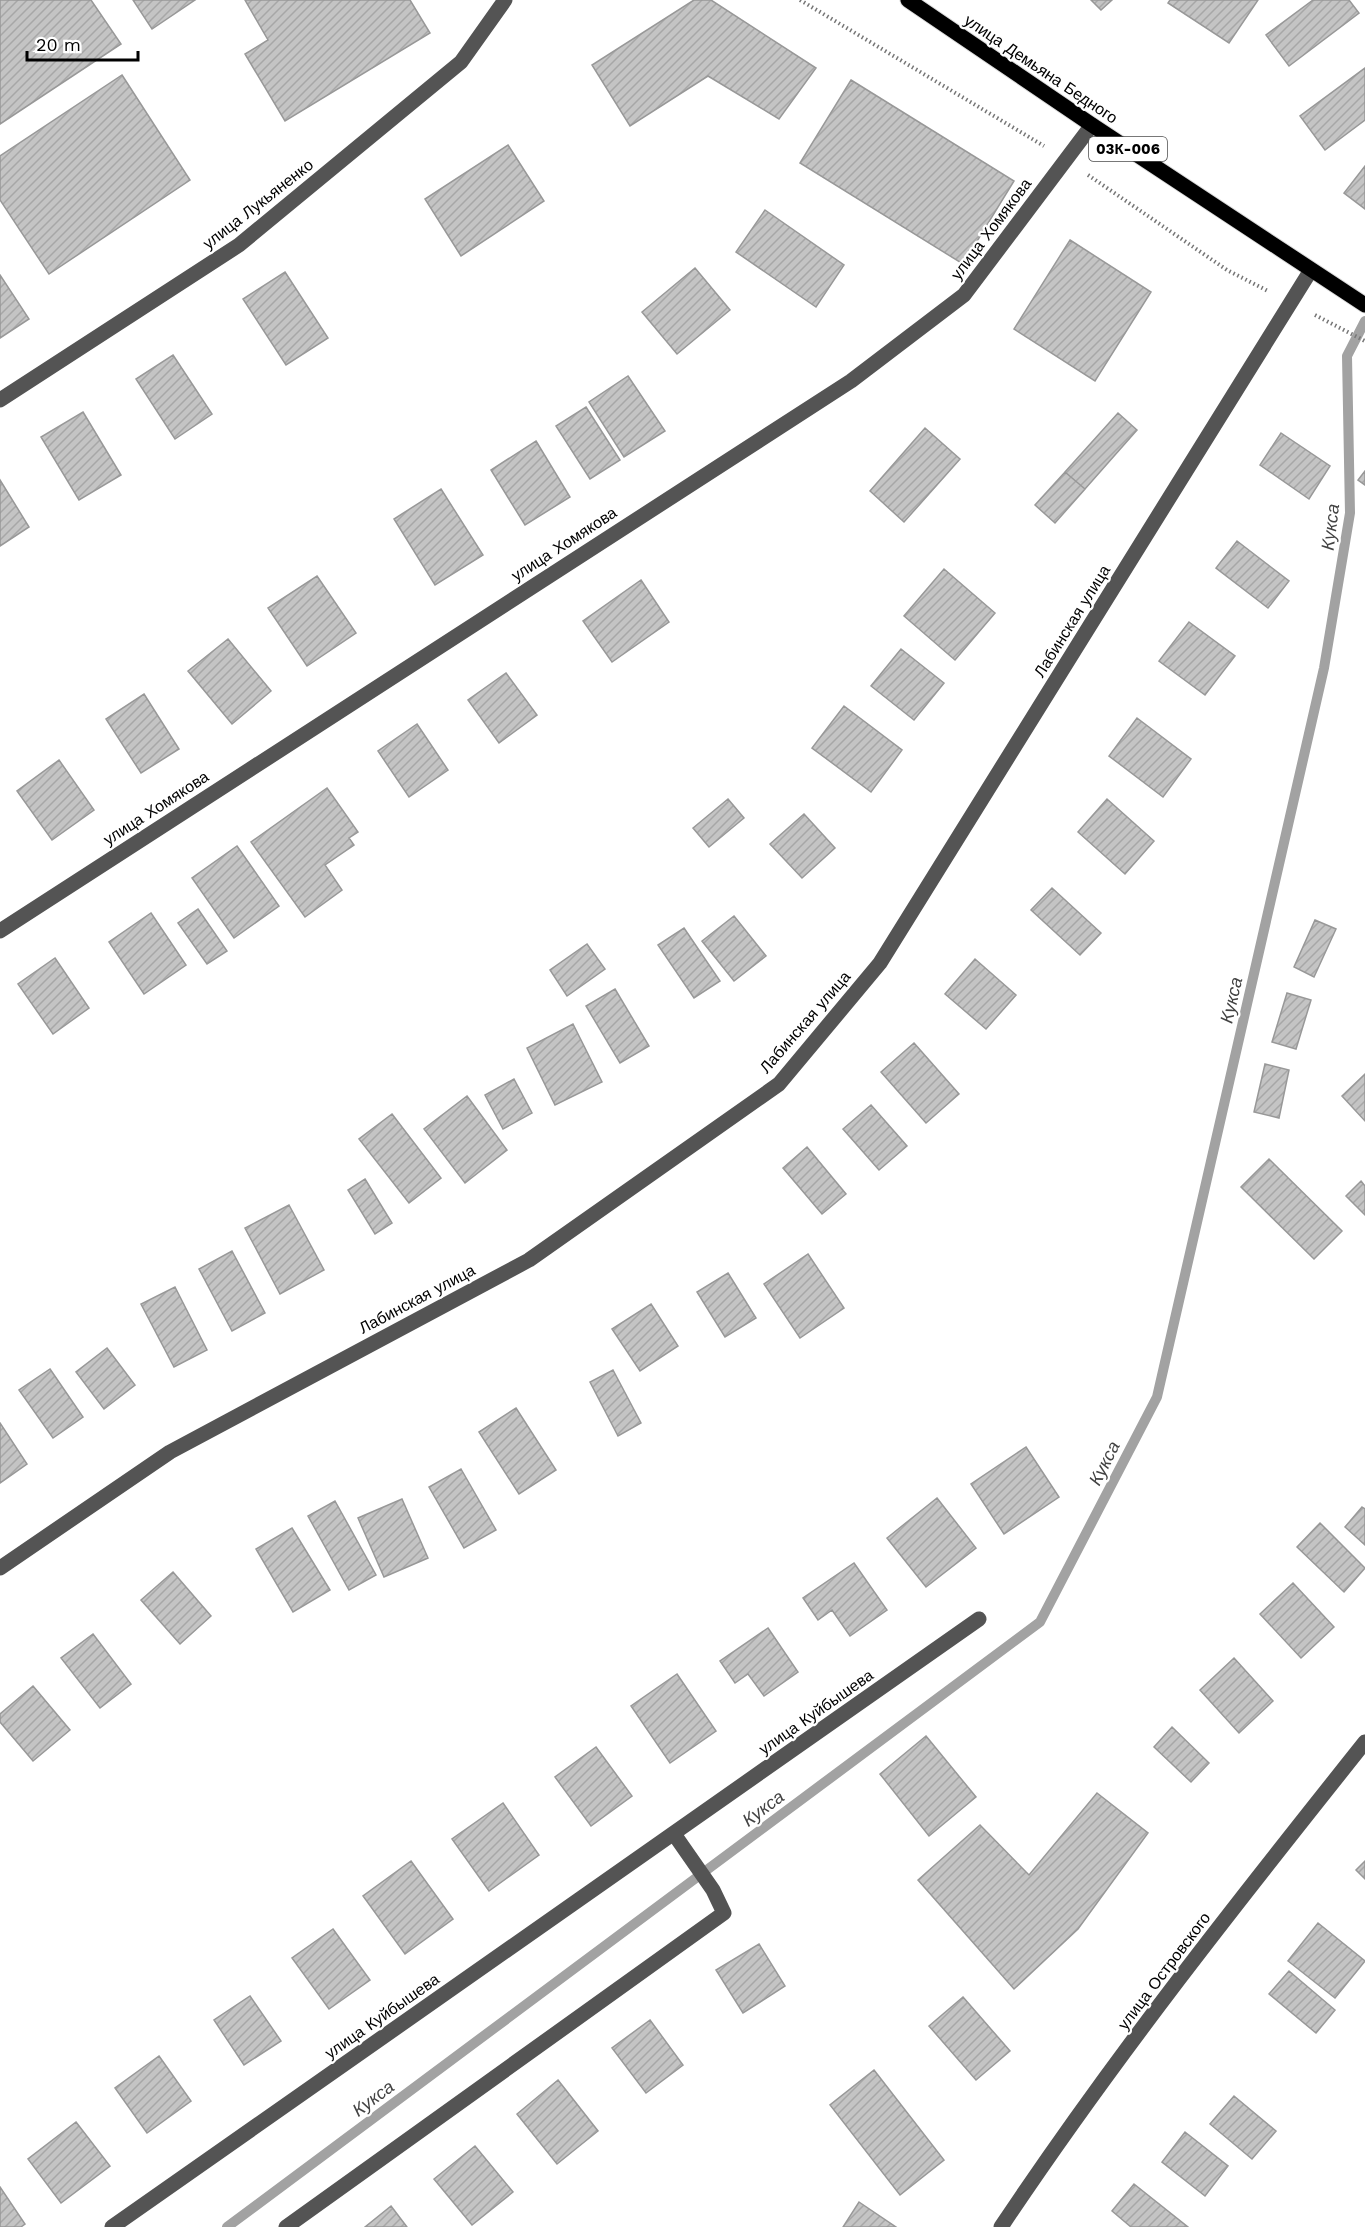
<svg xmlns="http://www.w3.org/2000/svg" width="1365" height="2227" viewBox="0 0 1365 2227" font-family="'Work Sans',sans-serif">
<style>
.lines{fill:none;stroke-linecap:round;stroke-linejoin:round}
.stream{stroke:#a2a2a2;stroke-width:10}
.building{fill:url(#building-hatch);stroke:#989898;stroke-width:1.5}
.major-casing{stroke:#dbdbdb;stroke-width:17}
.path{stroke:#767676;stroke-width:4;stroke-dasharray:1.5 3;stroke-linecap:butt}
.minor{stroke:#545454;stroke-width:15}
.major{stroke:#000;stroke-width:15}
.labels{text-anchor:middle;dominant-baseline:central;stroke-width:4.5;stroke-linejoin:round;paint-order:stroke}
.shield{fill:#fff;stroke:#4c4c4c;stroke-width:1.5}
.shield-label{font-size:15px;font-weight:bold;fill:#000}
.street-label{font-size:16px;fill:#000;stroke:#fff}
.water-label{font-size:18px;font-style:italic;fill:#434343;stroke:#fff}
</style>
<defs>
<pattern id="building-hatch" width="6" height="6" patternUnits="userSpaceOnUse" patternTransform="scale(1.5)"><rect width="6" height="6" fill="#c4c4c4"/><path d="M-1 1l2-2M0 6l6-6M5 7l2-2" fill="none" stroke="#a7a7a7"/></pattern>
</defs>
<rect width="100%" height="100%" fill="#fff"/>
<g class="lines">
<path class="stream" d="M227,2227L1040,1622L1157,1397L1324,668L1350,513L1347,356L1365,321"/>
</g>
<path class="building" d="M0,0H91L121,44L0,124Z
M133,0H195L152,29Z
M245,0H410L430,33L285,121L245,54L268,40Z
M694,0H711L816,68L779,119L708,76L630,126L592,65Z
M1091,0H1112L1101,10Z
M1170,0H1258L1229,43L1168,3Z
M1313,0H1349L1359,13L1289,66L1266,35Z
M1365,68V120L1325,150L1300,116Z
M122,75L190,180L49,274L0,200V156Z
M851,80L1014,181L963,264L800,163Z
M508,145L544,201L461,256L425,199Z
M1365,166V209L1344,193Z
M765,210L844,265L816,307L736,252Z
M1070,240L1151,292L1095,381L1014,329Z
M695,268L730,310L677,354L642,312Z
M285,272L328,338L286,365L243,299Z
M0,275L29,319L0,338Z
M173,355L212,414L175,439L136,379Z
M628,376L665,431L624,457L589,402Z
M586,407L620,460L590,479L556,426Z
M83,412L121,475L79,500L41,437Z
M1118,413L1137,430L1085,489L1065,472Z
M925,428L960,459L904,522L870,491Z
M1281,433L1330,466L1309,499L1260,465Z
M536,441L570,497L525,525L491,470Z
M1365,471V485L1358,480Z
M1065,472L1085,489L1055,523L1035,505Z
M0,480L29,527L0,546Z
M441,489L483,555L435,585L394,519Z
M1237,541L1289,581L1268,608L1216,568Z
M944,569L995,613L955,660L904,616Z
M317,576L356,633L307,666L268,608Z
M641,580L669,622L612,662L583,621Z
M1189,622L1235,656L1205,695L1159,661Z
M228,639L271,691L232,724L188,671Z
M901,649L944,683L914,720L871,686Z
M506,673L537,715L499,743L468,700Z
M144,694L179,749L141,773L106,719Z
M844,706L902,750L871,792L812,748Z
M1137,718L1191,759L1163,797L1109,756Z
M417,724L448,770L409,797L378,751Z
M59,760L94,810L52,840L17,791Z
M327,788L358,832L349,838L354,845L325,865L342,890L305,917L251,842Z
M728,799L744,818L709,847L693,828Z
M1107,799L1154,841L1125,874L1078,832Z
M804,814L835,848L802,878L770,844Z
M237,846L279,906L234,938L192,878Z
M1052,888L1101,933L1080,955L1031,910Z
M198,909L227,951L207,964L178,923Z
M151,913L186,965L144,994L109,942Z
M734,916L766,956L734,981L702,941Z
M1315,920L1336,929L1314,977L1294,967Z
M684,928L720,981L694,998L658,945Z
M587,944L605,969L567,996L550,970Z
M55,958L89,1008L53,1034L18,984Z
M975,959L1016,995L986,1029L945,994Z
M615,989L649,1046L620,1063L586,1006Z
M1287,993L1311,1000L1296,1049L1272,1042Z
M573,1024L602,1082L555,1105L527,1048Z
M914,1043L959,1094L926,1123L881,1072Z
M1265,1064L1289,1070L1279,1118L1254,1112Z
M1365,1074V1121L1342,1096Z
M514,1079L532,1113L503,1129L485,1095Z
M467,1096L507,1150L465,1183L424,1129Z
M871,1105L907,1146L879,1170L843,1129Z
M392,1114L441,1178L409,1203L359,1139Z
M807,1147L846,1194L822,1214L783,1168Z
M1269,1159L1342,1231L1314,1259L1241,1187Z
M365,1179L392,1223L375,1234L348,1190Z
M1361,1181L1365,1186V1215L1346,1196Z
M289,1205L324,1270L280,1294L245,1228Z
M232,1251L265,1313L232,1331L199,1269Z
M808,1254L844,1308L800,1338L764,1284Z
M728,1273L756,1318L725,1337L697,1292Z
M175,1287L207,1350L174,1367L141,1304Z
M651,1304L678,1346L640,1371L612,1329Z
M107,1348L135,1385L104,1409L76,1372Z
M50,1369L83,1417L53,1438L19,1390Z
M613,1370L641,1423L618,1436L590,1382Z
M516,1408L556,1470L519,1494L479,1432Z
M0,1423L27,1464L0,1483Z
M1026,1447L1059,1497L1004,1534L971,1484Z
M461,1469L496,1530L464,1548L429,1487Z
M937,1498L976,1548L926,1587L887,1538Z
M402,1499L428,1558L384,1577L358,1518Z
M335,1501L376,1575L349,1590L308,1516Z
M1362,1507L1365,1509V1545L1345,1527Z
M1320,1523L1365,1568L1344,1592L1297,1547Z
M292,1528L330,1590L293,1612L256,1549Z
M854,1563L887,1610L850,1636L832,1610L818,1620L803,1598Z
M173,1572L211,1616L180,1644L141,1600Z
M1293,1583L1334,1627L1301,1658L1260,1614Z
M768,1628L798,1672L764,1696L748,1674L735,1683L720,1661Z
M93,1634L131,1684L100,1708L61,1658Z
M1234,1658L1273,1701L1239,1733L1200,1690Z
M677,1674L716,1731L670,1763L631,1706Z
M33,1686L70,1730L33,1761L0,1722V1714Z
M1172,1727L1209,1763L1191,1782L1154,1747Z
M926,1736L976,1797L929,1836L880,1774Z
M596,1747L632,1796L591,1826L555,1777Z
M1097,1793L1148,1833L1078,1929L1014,1989L918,1880L980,1825L1029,1875Z
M503,1803L539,1855L489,1891L452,1839Z
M411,1861L453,1919L405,1954L363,1896Z
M1365,1861V1879L1356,1870Z
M1318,1923L1365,1961L1335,1998L1288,1961Z
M333,1929L370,1980L329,2009L292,1958Z
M759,1944L785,1986L743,2013L716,1970Z
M1289,1971L1335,2010L1316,2033L1269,1994Z
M250,1996L281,2041L244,2065L214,2020Z
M963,1997L1010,2051L976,2080L929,2026Z
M650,2020L683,2065L646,2093L612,2048Z
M159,2056L191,2101L147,2133L115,2088Z
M874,2070L944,2160L900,2195L830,2105Z
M558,2080L598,2131L557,2164L517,2114Z
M1234,2096L1276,2131L1252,2159L1210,2124Z
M76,2122L110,2166L61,2203L28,2159Z
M1185,2132L1228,2166L1205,2196L1162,2162Z
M475,2146L513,2192L472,2225L434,2179Z
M1134,2184L1188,2227H1131L1112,2211Z
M0,2187L25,2224L21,2227H0Z
M859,2202L896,2227H843Z
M391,2206L407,2227H365Z"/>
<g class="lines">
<defs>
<path id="major" d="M908,0L1092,125L1365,305"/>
</defs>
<use href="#major" class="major-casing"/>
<path class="path" d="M800,0L1044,146
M1088,175L1227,270L1268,291
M1315,315L1365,341"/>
<path class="minor" d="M0,400L239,245L461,62L505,0
M0,931L851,381L964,295L1092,125
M0,1568L170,1452L529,1260L779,1084L880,963L1311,270
M112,2227L979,1619
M286,2227L724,1913L713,1890L674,1834
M1001,2227C1113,2059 1239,1900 1365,1742"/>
<use href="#major" class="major"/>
</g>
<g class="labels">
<rect class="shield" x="1089" y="137" width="78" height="24" rx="4.5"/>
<g class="shield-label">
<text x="1128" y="149">03К-006</text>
</g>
<g class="street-label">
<text transform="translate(1041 69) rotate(34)">улица Демьяна Бедного</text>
<text transform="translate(258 204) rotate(-38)">улица Лукьяненко</text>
<text transform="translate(991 229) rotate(-53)">улица Хомякова</text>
<text transform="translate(564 544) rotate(-33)">улица Хомякова</text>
<text transform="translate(1072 621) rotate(-58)">Лабинская улица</text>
<text transform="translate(156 808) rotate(-33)">улица Хомякова</text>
<text transform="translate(805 1022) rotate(-49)">Лабинская улица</text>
<text transform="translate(417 1299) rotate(-28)">Лабинская улица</text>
<text transform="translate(816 1712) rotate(-35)">улица Куйбышева</text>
<text transform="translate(1164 1971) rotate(-53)">улица Островского</text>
<text transform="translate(382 2016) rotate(-35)">улица Куйбышева</text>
</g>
<g class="water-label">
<text transform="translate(1330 527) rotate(-83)">Кукса</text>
<text transform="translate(1231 1000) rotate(-77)">Кукса</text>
<text transform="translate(1104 1463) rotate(-63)">Кукса</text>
<text transform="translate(763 1808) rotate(-37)">Кукса</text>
<text transform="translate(373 2098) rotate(-37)">Кукса</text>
</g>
</g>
<path d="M27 51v9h111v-9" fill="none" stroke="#000000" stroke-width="3"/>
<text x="36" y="51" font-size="18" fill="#000000" stroke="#ffffff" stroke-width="4.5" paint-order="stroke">20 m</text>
</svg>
